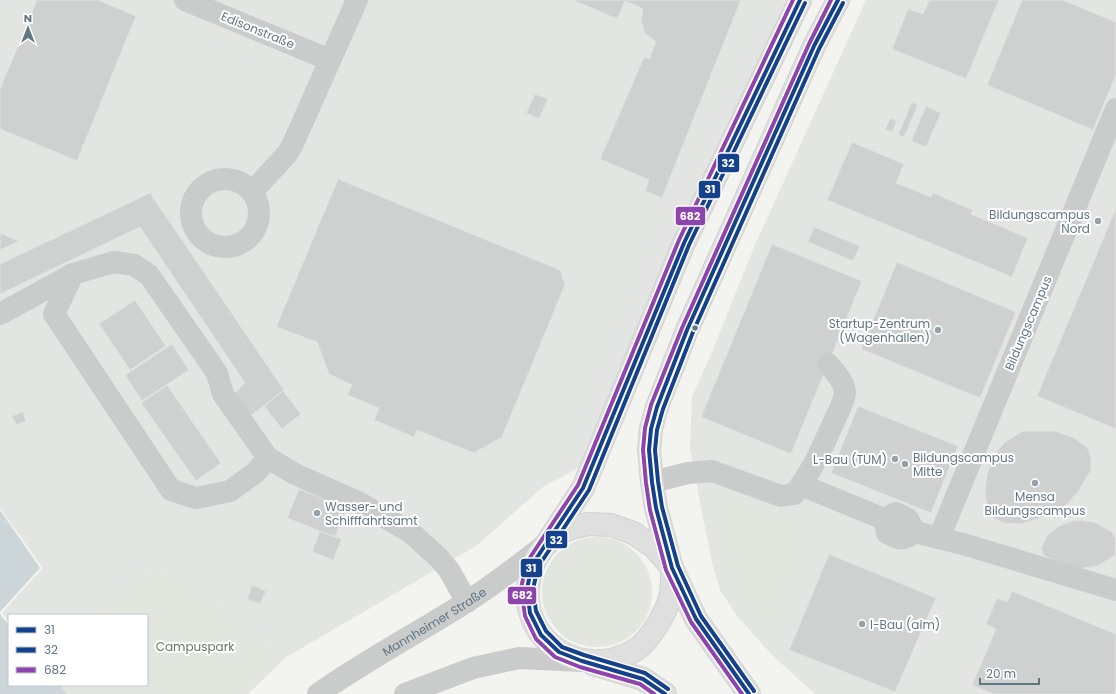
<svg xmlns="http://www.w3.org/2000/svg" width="1116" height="694" viewBox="0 0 1116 694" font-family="Poppins,sans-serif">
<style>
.built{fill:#e3e5e3}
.green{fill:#e2e6de}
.water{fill:#ccd6d8}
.pier{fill:#f3f3f0}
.building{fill:#cfd0d0;stroke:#e2e2e1}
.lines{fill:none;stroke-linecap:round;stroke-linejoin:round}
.major-casing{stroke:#d0d1d0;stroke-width:24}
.minor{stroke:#cacccc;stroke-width:22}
.major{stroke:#dfdfe0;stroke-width:22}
.bus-1-casing{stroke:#fff;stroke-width:7}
.bus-2-casing{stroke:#fff;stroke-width:7}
.bus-3-casing{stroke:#fff;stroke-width:7}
.bus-1{stroke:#14418b;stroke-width:4}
.bus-2{stroke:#14418b;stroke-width:4}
.bus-3{stroke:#8e44ad;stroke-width:4}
.poi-dot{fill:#94a2a9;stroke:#fff;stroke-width:1.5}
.bus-dot{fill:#617683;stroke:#fff;stroke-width:1.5}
.labels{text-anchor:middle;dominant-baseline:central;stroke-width:4;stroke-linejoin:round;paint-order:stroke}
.street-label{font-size:12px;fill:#617683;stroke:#fff}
.poi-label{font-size:12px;fill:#617683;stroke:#fff;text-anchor:end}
.park-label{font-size:12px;fill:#677a60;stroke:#fff}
.line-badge{stroke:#fff;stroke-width:1.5}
.badge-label{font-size:11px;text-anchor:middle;font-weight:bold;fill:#fff}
</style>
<rect width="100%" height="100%" fill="#f3f3f0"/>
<path class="built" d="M0,0H795L585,464L543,487L476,546L285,658L183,574L141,571L101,615H9V625L0,614V612L40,568L0,510Z
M866,0H1116V694H815L772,655L737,616L720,590L713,567L703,518L690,448L692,397L712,352L755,245Z"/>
<path class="green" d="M18,0H23L0,54V43Z
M229,0H242L291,20L290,25Z
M196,21L276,55L274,60L193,27Z
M708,488L803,520L813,539L783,610L768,642L750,620L731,585L722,564L711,527Z
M542 592a55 55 0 1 1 110 0a55 55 0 1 1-110 0Z
M141,571L183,574L285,658L248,694H67L60,685H147V615H101Z"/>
<path class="water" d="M0,510L41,568L0,612Z
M0,614L9,625V685H60L67,694H0Z"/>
<path class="pier" d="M0,508L43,568L2,613L9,622V625L0,614V612L40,568L0,510Z"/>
<path class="building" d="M37,0H98L136,16L77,161L0,129V89Z
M573,0H741L662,198L645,191L649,180L600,159L644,57L649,59L656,42L645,33L641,21L643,9L625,1L617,19Z
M929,0H999L966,79L892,49L908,9L923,14Z
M1022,0H1063L1116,22V75L1093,130L987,85Z
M535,94L548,99L539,119L526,113Z
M912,102L918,105L904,137L898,135Z
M926,106L941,113L926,147L911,141Z
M890,118L897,121L892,132L885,130Z
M852,142L904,164L896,183L931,197L933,193L973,210L971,214L1028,238L1012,277L827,200Z
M338,179L560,270L565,285L502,437L474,453L417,430L414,437L374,420L379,408L347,395L352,385L329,374L317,342L276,327Z
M150,193L284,390L249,417L233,395L245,383L140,227L0,294V264Z
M1116,208V429L1037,396Z
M814,227L860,246L853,261L808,242Z
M0,233L19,241L0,250Z
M772,244L862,281L791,454L701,417Z
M897,262L1016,312L980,398L861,349Z
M135,300L166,346L130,370L99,324Z
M172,344L189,370L142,401L125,375Z
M167,385L221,463L196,481L141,403Z
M283,391L301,414L282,429L264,406Z
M858,406L958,446L931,513L831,473Z
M23,412L26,421L16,425L12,416Z
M1023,431H1055L1074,438L1087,447L1091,457V470L1078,492L1065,506L1044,517L1021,524L1004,523L993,518L987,509L985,491L987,474L995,454L1005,442Z
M299,489L346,508L335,537L287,518Z
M1076,520L1094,522L1111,531L1116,539L1115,555L1098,566L1077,569L1058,563L1044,555L1041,549L1047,536L1059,526Z
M320,531L342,539L333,560L312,552Z
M829,554L936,598L895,692L789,650Z
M252,585L266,591L260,604L247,599Z
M1012,591L1116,634V690L1115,694H993L972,685L996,629L986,624L997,598L1007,602Z"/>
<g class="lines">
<defs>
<path id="major" d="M588,524L611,525L633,533L654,547L672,568C672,578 673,591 669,601C665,614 649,641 637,649C583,684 514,640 530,575C534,556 547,540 564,531C571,527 580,526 588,524Z
M546,544L583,488L684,243L800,0
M593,664L643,679L665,694
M749,694L696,619L672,568L656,508L652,482L649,450L651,429L657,407L687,330L814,46L838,0"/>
</defs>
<use href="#major" class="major-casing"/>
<g class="minor">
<path d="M185,0L330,60"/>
<circle cx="225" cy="213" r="34"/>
<path d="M252,192L287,154L292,146L357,0"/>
<path d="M0,314L73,274"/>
<path d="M268,458L223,394L217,373L149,275L134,265L114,262L73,274L54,314L171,490L196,498L230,491L255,473L268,458L295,474L360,503L410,532L438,557L449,570L467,602"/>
<path d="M652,482L688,473L712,471L781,496L794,494C811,474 824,444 835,419C839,411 844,402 845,393C845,382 835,372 828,364"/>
<path d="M801,485L884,519L896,513L908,519L915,532C903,541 900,540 887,533L884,519"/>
<path d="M915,532L963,544L1116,590"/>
<path d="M939,538L1116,109"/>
<path id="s1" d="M318,694C366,660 418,633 468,601C495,584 520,564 546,544"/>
<path d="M405,694L473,668L519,658L582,661"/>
</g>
<use href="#major" class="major"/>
<defs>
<path id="bus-1" d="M665,694L643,679L582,661L559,652L541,635L530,613L527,589L532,565L583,488L684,243L800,0
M749,694L696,619L672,568L656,508L652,482L649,450L651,429L657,407L687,330L814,46L838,0"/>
<path id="bus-2" d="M668,689L645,673L584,655L562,647L546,631L536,611L533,589L538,567L589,490L689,245L805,3
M754,691L701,616L678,566L662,507L658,481L655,450L657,430L663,409L693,332L819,49L843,3"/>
<path id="bus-3" d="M654,694L640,684L580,667L555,657L536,639L525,616L521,588L527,562L578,485L679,240L793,0
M742,694L691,622L666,570L650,510L646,483L643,450L645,428L651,405L682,328L809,44L831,0"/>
</defs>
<use href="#bus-1" class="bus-1-casing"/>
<use href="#bus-2" class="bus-2-casing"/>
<use href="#bus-3" class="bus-3-casing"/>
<use href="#bus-1" class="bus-1"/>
<use href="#bus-2" class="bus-2"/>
<use href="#bus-3" class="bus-3"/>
</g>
<g class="poi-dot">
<circle cx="1098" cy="221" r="4"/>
<circle cx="938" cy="330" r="4"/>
<circle cx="895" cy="459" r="4"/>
<circle cx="905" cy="464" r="4"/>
<circle cx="1035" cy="483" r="4"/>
<circle cx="317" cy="513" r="4"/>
<circle cx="862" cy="624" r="4"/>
</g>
<circle class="bus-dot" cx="695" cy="328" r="3.5"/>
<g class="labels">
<g class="street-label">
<text transform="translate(258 30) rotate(22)">Edisonstraße</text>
<text transform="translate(1028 323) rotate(-67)">Bildungscampus</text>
<text stroke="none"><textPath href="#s1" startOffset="137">Mannheimer Straße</textPath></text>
</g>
<g class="poi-label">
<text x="1090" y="214">Bildungscampus<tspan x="1090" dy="14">Nord</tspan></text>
<text x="930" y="323">Startup-Zentrum<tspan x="930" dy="14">(Wagenhallen)</tspan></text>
<text x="913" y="457" text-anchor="start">Bildungscampus<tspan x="913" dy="14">Mitte</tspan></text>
<text x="887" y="459">L-Bau (TUM)</text>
<text x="1035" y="496" text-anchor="middle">Mensa<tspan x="1035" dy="14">Bildungscampus</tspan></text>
<text x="325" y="506" text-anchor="start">Wasser- und<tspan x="325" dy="14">Schifffahrtsamt</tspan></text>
<text x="870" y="624" text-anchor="start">I-Bau (aim)</text>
</g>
<g class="park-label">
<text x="195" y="646">Campuspark</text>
</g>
</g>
<g class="line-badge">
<rect x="717" y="153" width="23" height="20" rx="4" fill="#14418b"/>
<rect x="698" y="180" width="23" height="19" rx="4" fill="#14418b"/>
<rect x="675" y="206" width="31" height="20" rx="4" fill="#8e44ad"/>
<rect x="545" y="530" width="23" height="19" rx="4" fill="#14418b"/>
<rect x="520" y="558" width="23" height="20" rx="4" fill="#14418b"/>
<rect x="507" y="586" width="30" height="19" rx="4" fill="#8e44ad"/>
</g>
<g class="badge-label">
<text x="728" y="167">32</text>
<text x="710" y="193">31</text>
<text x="690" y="220">682</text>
<text x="556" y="544">32</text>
<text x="531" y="572">31</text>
<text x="522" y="599">682</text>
</g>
<rect x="8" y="614" width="140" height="72" fill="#ffffff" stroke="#c0c8cd"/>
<rect x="16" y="627" width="20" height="6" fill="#14418b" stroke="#c0c8cd"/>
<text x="44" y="634" font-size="12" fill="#617683">31</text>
<rect x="16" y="647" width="20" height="6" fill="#14418b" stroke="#c0c8cd"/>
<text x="44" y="654" font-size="12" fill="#617683">32</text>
<rect x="16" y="667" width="20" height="6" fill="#8e44ad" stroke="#c0c8cd"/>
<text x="44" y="674" font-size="12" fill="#617683">682</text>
<g transform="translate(28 28)" stroke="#ffffff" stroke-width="3" paint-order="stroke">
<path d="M0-3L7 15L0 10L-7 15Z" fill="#617683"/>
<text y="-6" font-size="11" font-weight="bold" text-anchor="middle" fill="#617683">N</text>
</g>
<path d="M980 678v6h59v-6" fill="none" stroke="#617683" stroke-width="2"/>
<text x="986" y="678" font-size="12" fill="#617683" stroke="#ffffff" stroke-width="3" paint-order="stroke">20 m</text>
</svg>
